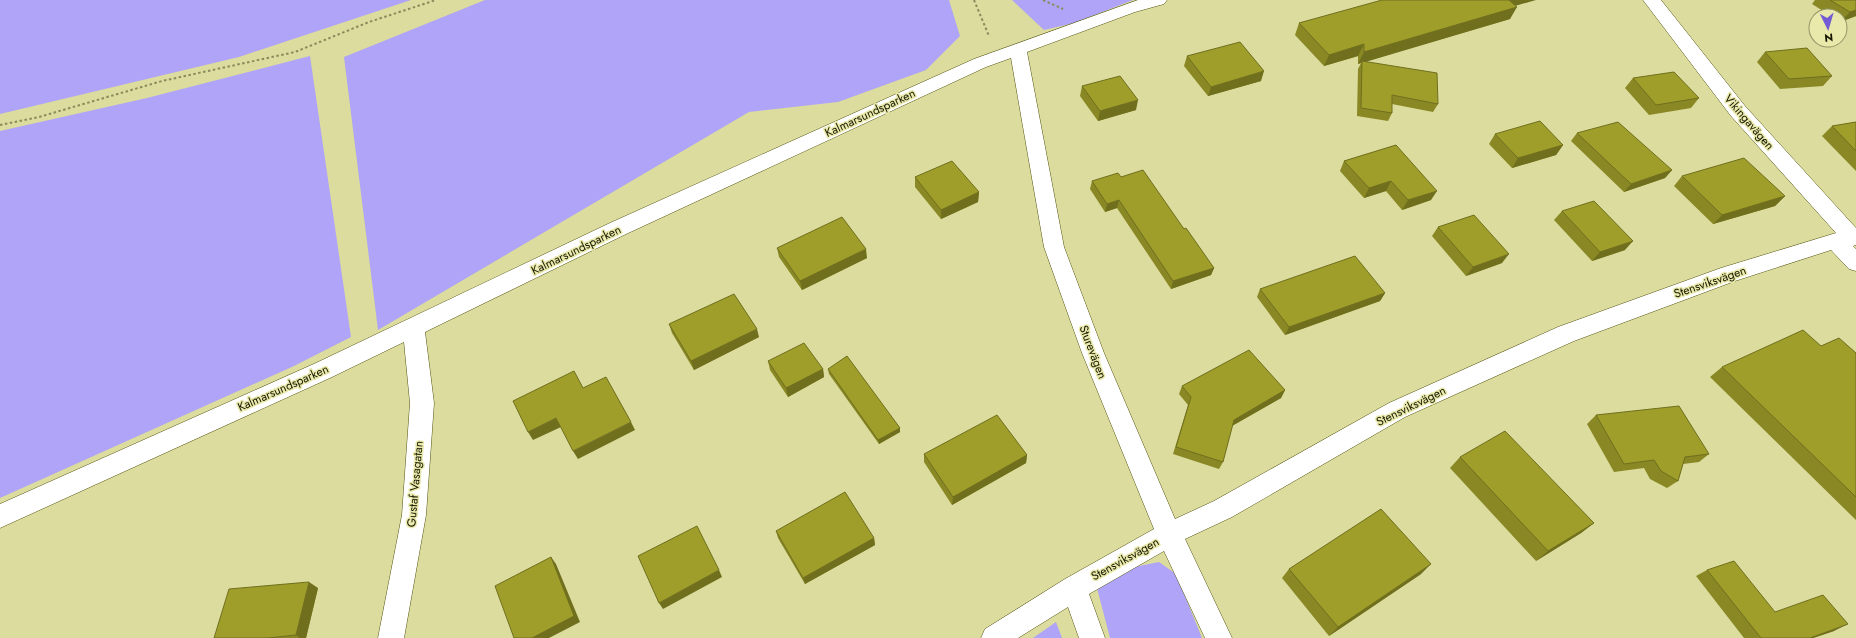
<svg xmlns="http://www.w3.org/2000/svg" width="1856" height="638" viewBox="0 0 1856 638" font-family="Jost,sans-serif">
<style>
.green{fill:#afa4f8}
.lines{fill:none;stroke-linecap:round;stroke-linejoin:round}
.minor-casing{stroke:#535314;stroke-width:1}
.path{stroke:#8a8b5c;stroke-width:2;stroke-dasharray:2.5 2.5;stroke-linecap:butt}
.minor{fill:#fff;fill-rule:evenodd}
.wall{fill:#898825}
.shaded-wall{fill:#6f6f1e}
.building{fill:#9f9e2b;stroke:#6f6f1e}
.labels{text-anchor:middle;dominant-baseline:central;stroke-width:3;stroke-linejoin:round;paint-order:stroke}
.street-label{font-size:12px;fill:#161600;stroke:#e8e9aa}
</style>
<rect width="100%" height="100%" fill="#dbdc9d"/>
<path class="green" d="M0,0H411L239,57L0,114Z
M485,0H949L960,36L926,70L838,102L749,112L378,330L344,57Z
M1012,0H1133L1074,23L1044,30Z
M310,56L351,337L294,366L0,498V131L147,98Z
M1159,562L1176,574L1202,638H1110L1097,588L1129,568Z
M1056,622L1062,638H1033Z"/>
<g class="lines">
<defs>
<path id="minor" d="M1138,0H1167L1164,4L1135,12L1027,52L1064,247L1104,353L1175,519L1214,501L1389,403L1558,327L1721,268L1836,233L1731,116L1643,0H1661L1745,106L1856,228V245L1853,246L1856,249V271L1849,269L1831,250L1735,281L1574,341L1405,417L1232,517L1185,539L1232,638H1205L1164,551L1089,594L1105,638H1079L1068,607L1018,638H981L985,629L1065,579L1154,529L1082,353L1044,247L1011,58L986,67L624,235L425,332L434,403L426,515L404,638H378L402,515L410,403L404,342L332,377L0,528V504L316,363L610,223L974,59Z"/>
</defs>
<use href="#minor" class="minor-casing"/>
<path class="path" d="M974,0L989,36
M1043,0L1063,9
M0,125L39,117L162,81L295,52L369,22L436,0"/>
<use href="#minor" class="minor"/>
</g>
<path class="wall" d="M1815,0H1856V16L1840,22V16H1831L1812,4Z
M1516,6L1510,19L1366,61L1438,104L1433,112L1392,104V113L1388,121L1357,116L1358,69L1361,63L1358,64V56L1324,66L1295,35L1299,23Z
M1765,52L1832,76L1823,86L1780,89L1757,62Z
M1187,56L1261,81L1208,96L1184,66Z
M1633,78L1699,98L1691,108L1649,115L1625,88Z
M1082,86L1136,110L1098,121L1080,96Z
M1856,122V171L1822,136L1832,126Z
M1577,133L1672,170L1665,178L1624,192L1571,141Z
M1495,134L1563,145L1556,155L1512,168L1489,144Z
M1396,145L1431,200L1402,210L1386,191L1364,198L1340,171L1344,161Z
M1682,176L1785,196L1775,206L1713,224L1674,186Z
M915,177L979,192L978,202L941,219L915,187Z
M1121,177L1184,229L1214,268L1211,275L1171,289L1117,208L1105,212L1090,189L1092,181Z
M1562,211L1625,250L1592,261L1554,220Z
M1438,227L1502,263L1466,276L1432,236Z
M777,248L867,258L802,290L779,257Z
M1260,289L1385,293L1380,301L1285,335L1257,297Z
M669,324L759,337L694,370L672,333Z
M1821,346L1856,353V520L1710,377L1722,367Z
M768,361L823,369L824,377L788,397L770,370Z
M828,369L900,428V432L879,444L829,374Z
M1182,386L1285,390L1281,398L1232,426L1223,462L1219,469L1173,454L1188,405L1179,394Z
M1596,415L1709,454L1699,462L1683,464L1678,481L1667,488L1650,479L1644,468L1614,472L1587,424Z
M924,454L1027,455L1026,463L952,505L924,462Z
M1460,457L1594,523L1581,533L1536,561L1450,468Z
M776,531L874,538L875,545L805,584L778,538Z
M1289,569L1421,574L1329,636L1282,578Z
M1707,570L1775,612L1834,631L1813,638H1744L1696,576Z
M318,588L306,638H214Z"/>
<path class="shaded-wall" d="M1507,0H1536L1501,10Z
M1517,7L1510,19L1362,63V61L1361,63L1358,64L1364,52Z
M1856,10V16L1840,22L1850,12Z
M1364,44L1358,56L1324,66L1329,55Z
M1264,71L1261,81L1208,96L1211,87Z
M1138,100L1136,110L1098,121L1100,111Z
M1563,145L1556,155L1512,168L1518,158Z
M1672,170L1665,178L1624,192L1631,184Z
M1391,181L1386,191L1364,198L1369,188Z
M1437,191L1431,200L1402,210L1408,200Z
M979,192L978,202L941,219V210Z
M1785,196L1775,206L1713,224L1722,215Z
M1119,200L1117,208L1105,212L1107,204Z
M1633,241L1625,250L1592,261L1600,252Z
M866,249L867,258L802,290L800,281Z
M1509,254L1502,263L1466,276L1473,267Z
M1214,268L1211,275L1171,289L1173,281Z
M1385,293L1380,301L1285,335L1289,327Z
M757,329L759,337L694,370L691,361Z
M823,369L824,377L788,397L786,388Z
M1285,390L1281,398L1230,427L1234,420Z
M556,418L561,427L533,440L528,432Z
M631,422L635,430L578,459L573,451Z
M900,428V432L879,444L878,440Z
M1027,455L1026,463L952,505L953,497Z
M1594,523L1581,533L1536,561L1548,551Z
M874,538L875,545L805,584L803,578Z
M551,557L556,564L580,622L549,638H532Z
M1431,564L1421,574L1329,636L1338,627Z
M719,570L722,577L663,609L659,603Z
M309,582L318,588L306,638H300L296,635Z
M1848,624L1834,631L1813,638H1810Z"/>
<path class="building" d="M1382,0H1509L1517,7L1364,52V44L1329,55L1299,23Z
M1830,0H1856V10L1850,12Z
M1240,42L1264,71L1211,87L1187,56Z
M1807,48L1832,76L1789,79L1765,52Z
M1362,61L1437,73L1438,104L1392,95V113L1361,108Z
M1674,72L1699,98L1656,105L1633,78Z
M1120,76L1138,100L1100,111L1082,86Z
M1540,121L1563,145L1518,158L1495,134Z
M1618,122L1672,170L1631,184L1577,133Z
M1856,122V151L1832,126Z
M1396,145L1437,191L1408,200L1391,181L1369,188L1344,161Z
M1744,158L1785,196L1722,215L1682,176Z
M952,161L979,192L941,210L915,177Z
M1143,170L1184,229L1186,228L1214,268L1173,281L1119,200L1107,204L1092,181L1118,173L1121,177Z
M1594,201L1633,241L1600,252L1562,211Z
M1474,215L1509,254L1473,267L1438,227Z
M842,217L866,249L800,281L777,248Z
M1355,256L1385,293L1289,327L1260,289Z
M734,294L757,329L691,361L669,324Z
M1803,330L1821,346L1839,338L1856,353V497L1722,367Z
M804,343L823,369L786,388L768,361Z
M1249,350L1285,390L1234,420L1223,462L1176,447L1191,397L1182,386Z
M847,356L900,428L878,440L828,369Z
M574,371L583,388L606,377L631,422L573,451L556,418L528,432L513,401Z
M1679,406L1709,454L1685,457L1678,481L1661,471L1654,460L1624,464L1596,415Z
M997,415L1027,455L953,497L924,454Z
M1505,431L1594,523L1548,551L1460,457Z
M845,492L874,538L803,578L776,531Z
M1381,509L1431,564L1338,627L1289,569Z
M697,526L719,570L659,603L638,556Z
M551,557L574,616L532,638H514L495,586Z
M1734,561L1775,612L1823,595L1848,624L1810,638H1761L1707,570Z
M309,582L296,635L268,638H214L229,589Z"/>
<g class="labels">
<g class="street-label">
<text transform="translate(870 113) rotate(-25)">Kalmarsundsparken</text>
<text transform="translate(1749 122) rotate(49)">Vikingavägen</text>
<text transform="translate(576 250) rotate(-26)">Kalmarsundsparken</text>
<text transform="translate(1710 282) rotate(-19)">Stensviksvägen</text>
<text transform="translate(1093 352) rotate(69)">Sturevägen</text>
<text transform="translate(283 388) rotate(-24)">Kalmarsundsparken</text>
<text transform="translate(1411 406) rotate(-26)">Stensviksvägen</text>
<text transform="translate(415 484) rotate(-85)">Gustaf Vasagatan</text>
<text transform="translate(1125 559) rotate(-29)">Stensviksvägen</text>
</g>
</g>
<g transform="translate(1828 28) rotate(175)"><circle r="19" fill="#e8e9aa" stroke="#949566"/>
<path d="M0-3L7 15L0 10L-7 15Z" fill="#745ad4"/>
<text y="-6" font-size="11" font-weight="bold" text-anchor="middle" fill="#161600">N</text>
</g>
</svg>
